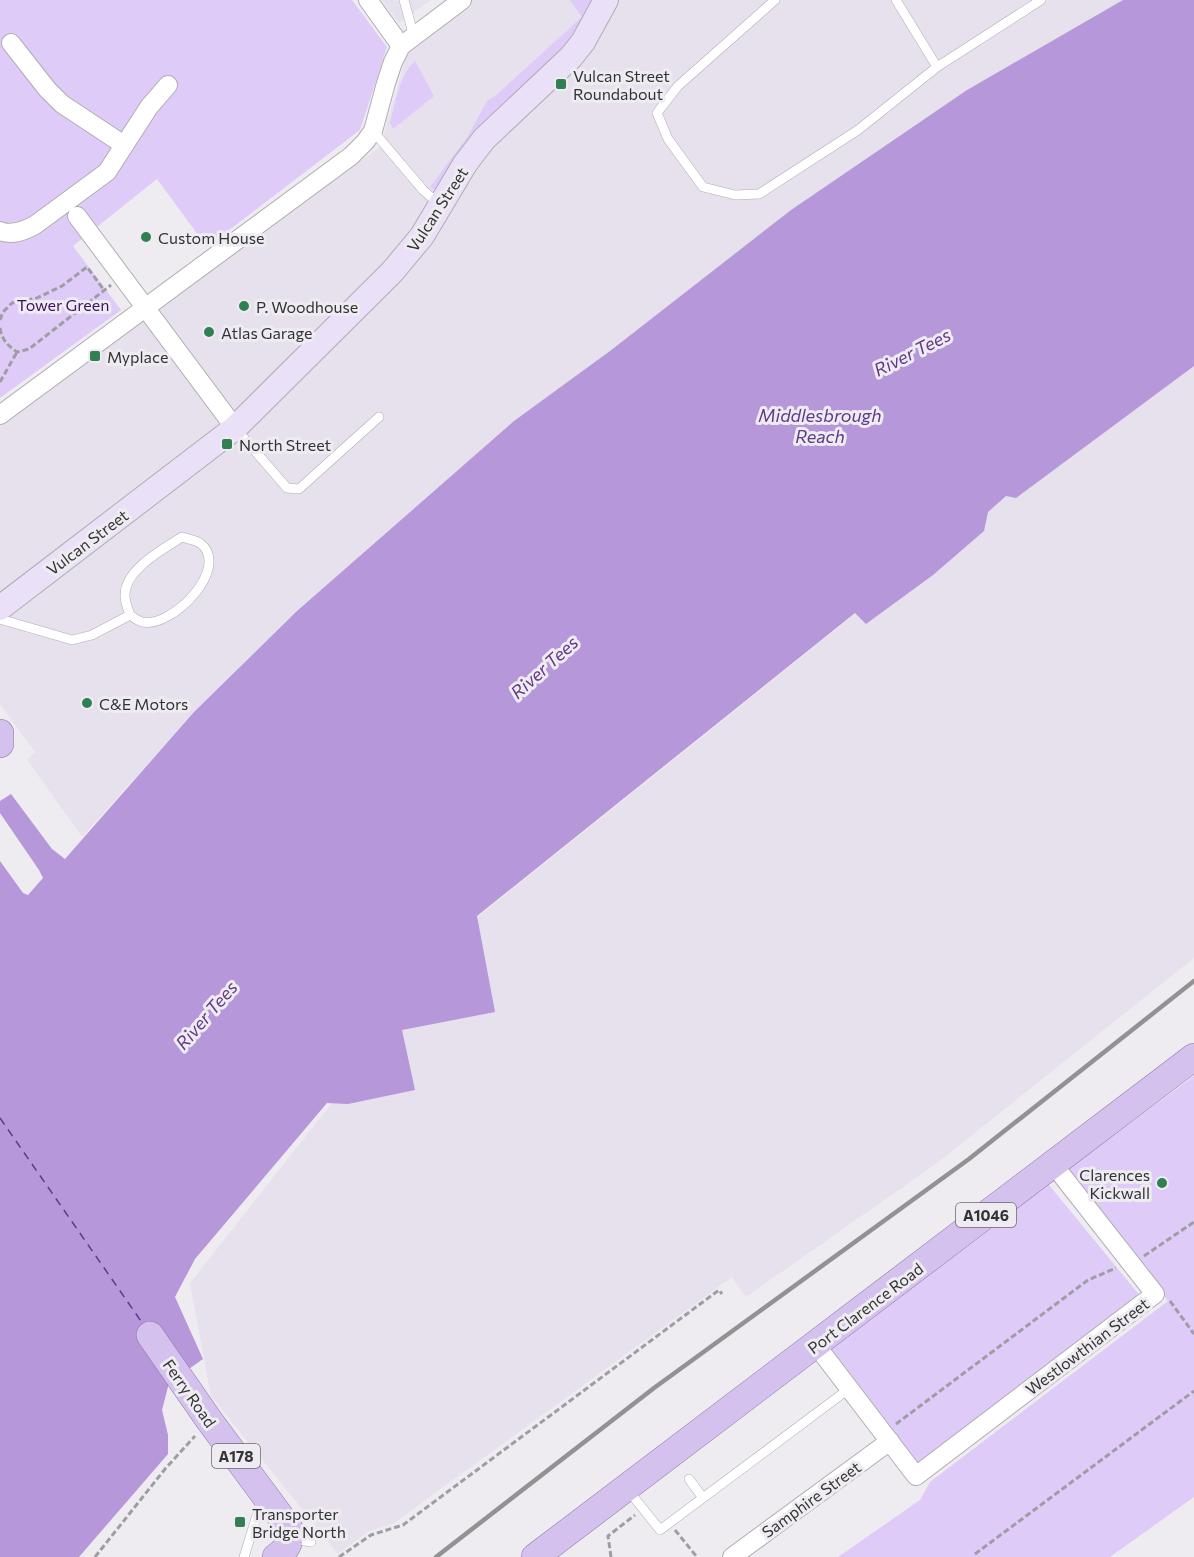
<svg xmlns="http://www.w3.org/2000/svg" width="1194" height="1557" viewBox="0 0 1194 1557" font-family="Commissioner,sans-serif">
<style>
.built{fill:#e6e1ed}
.green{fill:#decbf8}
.water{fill:#b597da}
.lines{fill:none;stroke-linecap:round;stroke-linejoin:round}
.ferry{stroke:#613989;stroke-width:1.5;stroke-dasharray:8 6;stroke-linecap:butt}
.lane-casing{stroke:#afadb1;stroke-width:10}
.street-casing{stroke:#afadb1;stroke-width:20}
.secondary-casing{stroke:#afadb1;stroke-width:26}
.primary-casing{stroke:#8a75a6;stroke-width:28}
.path{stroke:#9e9da1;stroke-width:3;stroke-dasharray:6 3;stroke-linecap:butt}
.lane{stroke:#fff;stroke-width:9}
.street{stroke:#fff;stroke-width:18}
.secondary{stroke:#eae0f7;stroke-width:24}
.primary{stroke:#d5c1ee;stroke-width:27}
.rail{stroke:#929194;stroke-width:4.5}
.poi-dot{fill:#308051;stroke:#eeecf1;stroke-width:2}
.labels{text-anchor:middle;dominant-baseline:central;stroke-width:6;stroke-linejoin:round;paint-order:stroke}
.shield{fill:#eeecf1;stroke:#6b6a6d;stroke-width:1.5}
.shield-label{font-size:15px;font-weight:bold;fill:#333335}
.poi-label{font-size:16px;fill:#333335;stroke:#eeecf1;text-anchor:start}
.street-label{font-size:16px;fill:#333335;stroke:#eeecf1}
.park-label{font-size:16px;fill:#3d1161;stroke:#eeecf1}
.water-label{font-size:18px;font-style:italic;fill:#613989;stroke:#eeecf1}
</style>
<rect width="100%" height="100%" fill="#eeecf1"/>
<path class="built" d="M382,0H431L399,23Z
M459,0H1123L967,90L791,210L610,351L514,421L297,611L194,712L82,837L27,760L35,752L0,704V419L380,147L407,54Z
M1194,342V958L937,1163L746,1297L732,1277L394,1523L369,1531L338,1554L211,1396L190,1283L479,916Z"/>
<path class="green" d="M0,0H352L387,47L360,130L207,247L157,179L73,246L121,310L0,398Z
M570,0H593L572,36L554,60L439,189L435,190L430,187L468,136L487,101L495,96L582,17Z
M415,61L434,96L393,129L390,122C396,102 399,75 415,61Z
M1194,1076V1497L1110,1557H838L920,1500L930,1482L1168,1301L1066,1171Z
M1049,1185L1141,1297L913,1470L828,1352Z"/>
<path class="water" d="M1123,0H1194V366L1016,498L1006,496L988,512L984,531L933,575L866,624L855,613L477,916L495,1012L402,1030L415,1090L348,1104L327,1103L195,1259L175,1297L203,1359L169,1383L162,1410L168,1435V1454L79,1557H0V861L23,893L28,895L43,878L39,870L0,813V801L11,794L52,849L65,859L194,712L297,611L514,421L610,351L791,210L967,90Z"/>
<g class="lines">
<path class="ferry" d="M0,1118L143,1324"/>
<defs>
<path id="lane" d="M404,0L414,37
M775,0L678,86L657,113L668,139L703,187L735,195L759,194L858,130L937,67
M896,0L937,67L1041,0
M373,131L423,190L440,205
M235,428L287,488L299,489L379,417
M182,537C188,539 196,540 200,543C232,568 171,629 142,622C138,621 133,617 130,615C128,609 125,602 125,596C124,570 163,549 182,537Z
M0,619L72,640L92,635L130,615
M689,1479L703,1498
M628,1490L660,1530L850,1388
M293,1539L311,1542
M244,1557L262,1499"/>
<path id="street" d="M368,0L401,46
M11,43L47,89L62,104L124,145
M77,216L235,428
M0,231C12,236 24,231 35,225L107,172L149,107L168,85
M0,415L351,156L365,142L373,131L386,83L393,62L401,46L462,0
M816,1345L916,1476L1155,1294L1053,1164
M732,1557L890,1441"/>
<path id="secondary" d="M0,608L235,428L392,272L422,236L465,164L484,139L571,57L583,42L606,0"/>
<path id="primary" d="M0,733V744
M150,1335L209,1420L289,1528C291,1543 287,1549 276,1557
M535,1557L1194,1057"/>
</defs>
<use href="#lane" class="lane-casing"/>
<use href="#street" class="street-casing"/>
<use href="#secondary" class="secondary-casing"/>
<use href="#primary" class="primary-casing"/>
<path class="path" d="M0,320L3,312L12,303L37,298L62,286L87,267L104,290
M0,328C2,340 7,345 17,352L29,349L111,285
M0,382L17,352
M1144,1256L1194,1222
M1170,1301L1194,1334
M896,1424L1088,1280L1116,1268
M675,1530L697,1557
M975,1554L1194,1391
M95,1557L165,1469L195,1436
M339,1557L371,1535L403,1525L719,1290L722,1294
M611,1557L608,1536L635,1515"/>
<use href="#lane" class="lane"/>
<use href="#street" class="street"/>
<use href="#secondary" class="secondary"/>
<use href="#primary" class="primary"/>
<path class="rail" d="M436,1557L654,1388L969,1159L1194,981"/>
</g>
<g class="poi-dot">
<rect x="555" y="78" width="12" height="12" rx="3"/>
<circle cx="146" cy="237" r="6"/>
<circle cx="244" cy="306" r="6"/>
<circle cx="209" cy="332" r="6"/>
<rect x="89" y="350" width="12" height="12" rx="3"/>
<rect x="221" y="438" width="12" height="12" rx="3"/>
<circle cx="87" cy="703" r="6"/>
<circle cx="1162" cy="1183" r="6"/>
<rect x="234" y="1516" width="12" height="12" rx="3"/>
</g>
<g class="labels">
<g class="shield">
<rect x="956" y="1203" width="60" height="24" rx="4.5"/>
<rect x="212" y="1444" width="48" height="24" rx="4.5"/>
</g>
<g class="shield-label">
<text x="986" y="1215">A1046</text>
<text x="236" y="1456">A178</text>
</g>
<g class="poi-label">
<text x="573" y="75">Vulcan Street<tspan x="573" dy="18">Roundabout</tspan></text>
<text x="158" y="237">Custom House</text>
<text x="256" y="306">P. Woodhouse</text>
<text x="221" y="332">Atlas Garage</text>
<text x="107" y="356">Myplace</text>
<text x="239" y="444">North Street</text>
<text x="99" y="703">C&amp;E Motors</text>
<text x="1150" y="1174" text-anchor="end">Clarences<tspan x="1150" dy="18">Kickwall</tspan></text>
<text x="252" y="1513">Transporter<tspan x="252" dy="18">Bridge North</tspan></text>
</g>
<g class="street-label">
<text transform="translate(437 209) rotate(-57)">Vulcan Street</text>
<text transform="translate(87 542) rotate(-37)">Vulcan Street</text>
<text transform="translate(865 1308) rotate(-37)">Port Clarence Road</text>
<text transform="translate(1087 1346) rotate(-37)">Westlowthian Street</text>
<text transform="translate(190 1393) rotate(55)">Ferry Road</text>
<text transform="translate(811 1499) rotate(-36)">Samphire Street</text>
</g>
<g class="park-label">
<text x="63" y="304">Tower Green</text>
</g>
<g class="water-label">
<text transform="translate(912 352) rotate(-27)">River Tees</text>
<text x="820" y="415">Middlesbrough<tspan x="820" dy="21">Reach</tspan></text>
<text transform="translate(544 667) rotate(-42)">River Tees</text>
<text transform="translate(206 1015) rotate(-49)">River Tees</text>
</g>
</g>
</svg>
